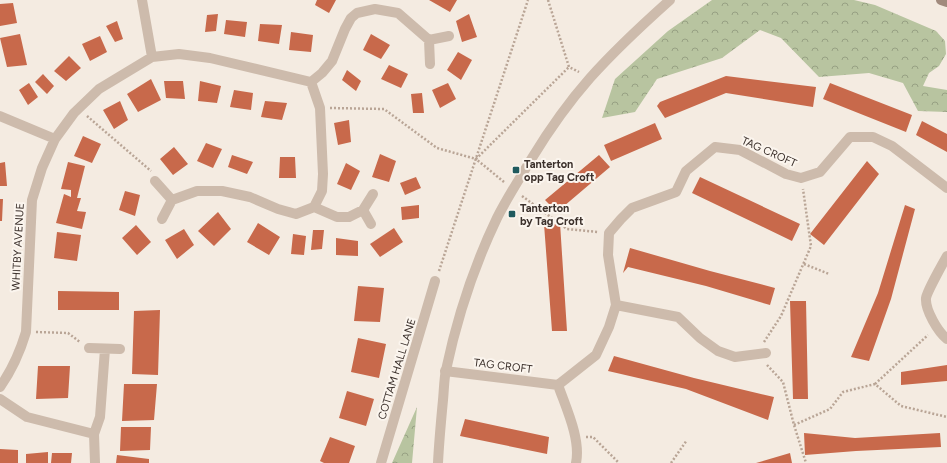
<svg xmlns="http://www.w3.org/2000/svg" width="947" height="463" viewBox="0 0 947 463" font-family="Figtree,sans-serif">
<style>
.forest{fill:url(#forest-crowns)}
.building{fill:#c8694b}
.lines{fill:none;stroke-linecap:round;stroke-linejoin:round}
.path{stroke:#b9a596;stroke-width:2.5;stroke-dasharray:2 2;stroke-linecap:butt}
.minor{stroke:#cdbbac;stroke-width:10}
.tertiary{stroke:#cdbbac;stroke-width:10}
.secondary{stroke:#a18a7d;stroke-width:10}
.poi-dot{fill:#1f5a5e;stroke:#fbf5ee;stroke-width:1.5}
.labels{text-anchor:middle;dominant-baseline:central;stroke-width:4;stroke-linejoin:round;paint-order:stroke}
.street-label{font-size:11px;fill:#3b302b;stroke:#fbf5ee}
.poi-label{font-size:11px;font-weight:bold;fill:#3b302b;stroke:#fbf5ee;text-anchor:start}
</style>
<defs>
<pattern id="forest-crowns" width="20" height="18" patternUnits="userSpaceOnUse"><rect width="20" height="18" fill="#b8c4a0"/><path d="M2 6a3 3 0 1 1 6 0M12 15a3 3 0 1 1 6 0" fill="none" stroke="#97a083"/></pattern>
</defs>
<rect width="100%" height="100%" fill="#f4ebe1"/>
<path class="forest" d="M712,0H854L875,5L936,31L945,41L946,54L939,66L929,73L923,86L947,90V112L918,111L903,83L869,73L819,77L781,38L760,30L722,58L657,79L635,112L602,118L615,79L668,31Z
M417,407L412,463H392Z"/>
<path class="building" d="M317,0H336L329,13L315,5Z
M429,0H457L450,12Z
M13,3L17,23L0,26V4Z
M218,14L216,31L205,32L207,15Z
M469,14L477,37L462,42L456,21Z
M226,20L247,22L245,37L224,34Z
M117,21L123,39L115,42L106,26Z
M260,24L282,25L279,44L258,41Z
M291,32L313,35L311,52L289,50Z
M20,34L27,65L7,67L0,38Z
M371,34L390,45L381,59L363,50Z
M100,36L107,52L90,61L82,44Z
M458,52L472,60L461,80L447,70Z
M69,56L81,68L66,81L54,71Z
M389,65L408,74L401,88L381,79Z
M347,70L361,81L356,91L342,80Z
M43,74L54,86L47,94L35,82Z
M726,76L816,87L813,107L726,93L665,118L657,106L660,102Z
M151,79L161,100L138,112L127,94Z
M164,81H183L185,99L166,98Z
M200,81L221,86L217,103L198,101Z
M29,83L38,97L28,105L19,90Z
M448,83L456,99L440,108L432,90Z
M830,83L912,115L906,132L823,99Z
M234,90L253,93L251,110L230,107Z
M422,93L424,113H413L411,94Z
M120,101L128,120L114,129L103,110Z
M265,101L287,103L282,120L261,117Z
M349,120L351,142L338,145L334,123Z
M922,121L947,134V152L916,135Z
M655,123L662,139L611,161L604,145Z
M83,136L101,144L92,163L74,156Z
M206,143L222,149L213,168L197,161Z
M174,147L188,164L173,175L160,159Z
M380,154L396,161L389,182L372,177Z
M232,155L253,162L247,174L228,167Z
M599,155L610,167L557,212L545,200Z
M280,157H295L296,178H279Z
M867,161L879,174L824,245L810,234Z
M5,162L7,186H0V163Z
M68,162L85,166L77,198H81L77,211L86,212L82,229L56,223L64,194L71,197V190L61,189Z
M346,163L360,171L351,190L337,184Z
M416,177L421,188L405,195L400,183Z
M700,177L800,224L792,241L692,193Z
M125,191L140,195L135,216L119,210Z
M0,199H3L2,221H0Z
M419,205V218L402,220L401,207Z
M905,205L915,209L891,299L869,361L851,357L878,293Z
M218,212L231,229L214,246L198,231Z
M258,223L280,237L269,255L247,242Z
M560,223L567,331H552L544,224L546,226Z
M136,225L151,242L137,255L122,238Z
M394,228L403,242L380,257L370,244Z
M184,229L194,245L177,259L165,240Z
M313,230H324L322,249L311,250Z
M57,232L81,235L77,261L54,258Z
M293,234L306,236L304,255L291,254Z
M336,238L358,241V256L336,255Z
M630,248L710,271L775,288L770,305L706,286L628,267L623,273Z
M358,286L384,288L380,322L354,321Z
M58,291L119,292V310H58Z
M790,301H806L808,399H793Z
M160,310L158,375L132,374L134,311Z
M358,338L386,344L379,378L351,372Z
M614,356L694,378L774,397L768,420L686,389L608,371Z
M947,365V381L901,385V372Z
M38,366H70L68,398L36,399Z
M124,384H157L154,420L122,421Z
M347,391L374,399L366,426L339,418Z
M465,419L549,437L547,454L460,436Z
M121,427H151L150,450L120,451Z
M804,433L855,438L940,433L941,447L856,451L805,455Z
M330,437L355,446L349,463H324L320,461Z
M0,449L18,450V463H0Z
M48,452V463H26V454Z
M52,453H72L71,463H51Z
M790,453L792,463H756Z
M117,455L149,459V463H116Z"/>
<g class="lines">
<path class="path" d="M548,0L569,67L579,72
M330,108L384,109L437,148L476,159
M87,116L151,171
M504,182L476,159L569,67
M522,196L567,229L598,232
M804,264L829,274
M439,271L528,0
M36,332L68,333L80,342
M764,342L781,316L811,246L803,189
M767,365L783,382L794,425L806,463
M875,384L928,335
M794,425L830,409L843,392L875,384L901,406L947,417
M586,437H593L619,463
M671,463L687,440"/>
<path class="minor" d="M142,0L152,57
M429,40L430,64
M311,82L320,108L323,174L322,191L314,207
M0,116L55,139
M155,181L172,200
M363,210L373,194
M162,219L172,200L197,191H222L250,197L278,209L296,214L314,207L337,217H349L363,210L371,224
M947,256C943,263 927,292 926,298C925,310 938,332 947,339
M616,305L678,317L700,338L718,351L735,357L766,353
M89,348L120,349
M445,371L558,385
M0,387C12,370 20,352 26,332L32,200L42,168L55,139L74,113L99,89L152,57L179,54L210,58L311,82L322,73L332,61L345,29L351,18L357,13L375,9L398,13L429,40L449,36
M0,399L27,417L94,434
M95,463L94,434L100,417L105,349
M381,463L435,281
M576,463C581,439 566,408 558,385L596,355L609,327L616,305L608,255L609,233L621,219L632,208L676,192L686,171L715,147L740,150L786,174L801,178L820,172L850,137H873L892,146L947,188"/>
<path class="tertiary" d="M438,463C439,442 441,421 443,400C444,390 444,379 446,370C457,318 474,266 497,218C507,198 520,178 532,158C549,130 568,103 590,78C615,50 642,25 670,0"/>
<path class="secondary" d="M941,0L947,2"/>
</g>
<g class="poi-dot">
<rect x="512" y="166" width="8" height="8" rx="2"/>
<rect x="508" y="210" width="8" height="8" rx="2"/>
</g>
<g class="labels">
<g class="street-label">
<text transform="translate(769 152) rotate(24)">TAG CROFT</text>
<text transform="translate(18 247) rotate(-87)">WHITBY AVENUE</text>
<text transform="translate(503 366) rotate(7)">TAG CROFT</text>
<text transform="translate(397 369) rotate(-73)">COTTAM HALL LANE</text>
</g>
<g class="poi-label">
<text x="524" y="164">Tanterton<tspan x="524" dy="13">opp Tag Croft</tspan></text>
<text x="520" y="208">Tanterton<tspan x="520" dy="13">by Tag Croft</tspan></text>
</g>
</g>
</svg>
